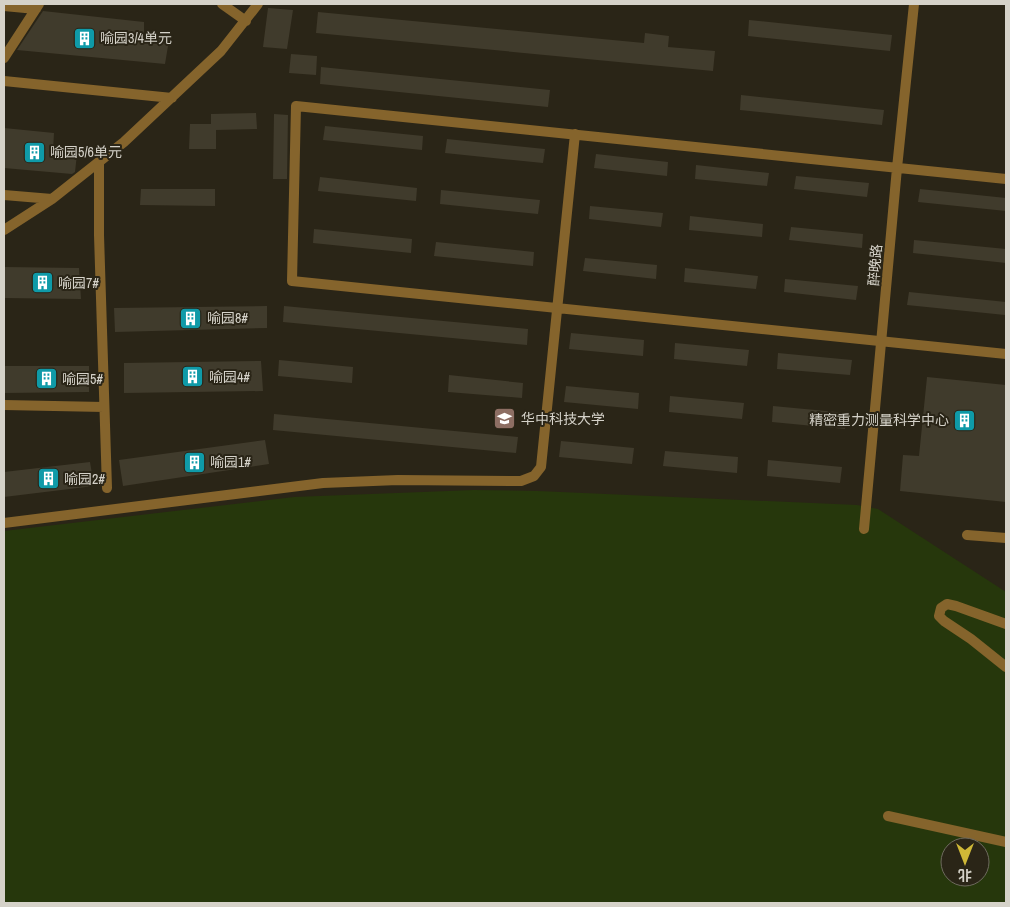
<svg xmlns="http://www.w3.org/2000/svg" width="1010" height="907" viewBox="0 0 1010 907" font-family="'Archivo Narrow','Noto Sans SC',sans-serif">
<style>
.green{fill:#26370c;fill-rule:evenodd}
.building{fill:#403b2c}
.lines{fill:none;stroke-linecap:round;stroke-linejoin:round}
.street{stroke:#85642c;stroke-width:10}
.labels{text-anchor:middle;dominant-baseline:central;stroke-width:4;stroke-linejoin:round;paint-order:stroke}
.poi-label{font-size:14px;fill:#d5d2c9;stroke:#2a2517;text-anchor:start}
.street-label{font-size:14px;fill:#d5d2c9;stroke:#2a2517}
</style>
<rect width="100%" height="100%" fill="#2a2517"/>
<path class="green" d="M474,490L538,491L857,505L878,509L1006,592V903H4V531L294,497ZM950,847H980V877H950Z"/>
<path class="building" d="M268,8L293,10L287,49L263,47Z
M43,11L144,22V37L169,40L165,64L17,50Z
M318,12L644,43L645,33L669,36L668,47L715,51L713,71L316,33Z
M749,20L892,35L890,51L748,36Z
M291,54L317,56L316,75L289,73Z
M321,67L550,90L548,107L320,84Z
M741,95L884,110L882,125L740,110Z
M256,113L257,129L216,130V149H189L190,124H211V114Z
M274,114L288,115L287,179H273Z
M325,126L423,136L422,150L323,140Z
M4,128L54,133L53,151L77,154L75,172L72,174L4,168Z
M447,139L545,149L543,163L445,153Z
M596,154L668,162L667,176L594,168Z
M696,165L769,173L767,186L695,179Z
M796,176L869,183L867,197L794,189Z
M320,177L417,188L416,201L318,191Z
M141,189H215V206L140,205Z
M920,189L1006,198V211L918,202Z
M441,190L540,200L538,214L440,204Z
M590,206L663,213L661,227L589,219Z
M690,216L763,224L762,237L689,230Z
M791,227L863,234L862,248L789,240Z
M314,229L412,239L411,253L313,243Z
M914,240L1006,249V263L913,253Z
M436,242L534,252L533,266L434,256Z
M585,258L657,265L656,279L583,271Z
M4,267L79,268L81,299L4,298Z
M685,268L758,276L756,289L684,282Z
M785,279L858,286L856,300L784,292Z
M909,292L1006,302L1005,315L907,305Z
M267,306V328L115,332L114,308Z
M284,306L528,329L527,345L283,322Z
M571,333L644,340L643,356L569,349Z
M675,343L749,350L747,366L674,359Z
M778,353L852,360L850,375L777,369Z
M279,360L353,367L352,383L278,376Z
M261,361L263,391L124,393V363Z
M4,366H89V392L4,393Z
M449,375L523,383L522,398L448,392Z
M927,377L1006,385V502L900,491L903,455L919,456Z
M566,386L639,393L638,409L564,402Z
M670,396L744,403L742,419L669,412Z
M773,406L847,413L845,429L772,422Z
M274,414L518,437L516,453L273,430Z
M265,440L269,464L123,486L119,460Z
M561,441L634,448L632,464L559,457Z
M665,451L738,457L737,473L663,466Z
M768,460L842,467L840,483L767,476Z
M90,462L94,486L4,497V472Z"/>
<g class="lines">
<path class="street" d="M222,4L246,21
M4,6L36,9
M4,58L39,4
M4,81L172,98
M99,162V235L107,488
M1006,179L296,106L292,281L1006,354
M4,195L52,199
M4,230L52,199L124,142L221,51L258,4
M4,405L104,407
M4,523L323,483L398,480L521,481L534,476L541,467L575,134
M864,529L897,168L914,4
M967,535L1006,538
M1006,624L956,606L947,604L941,608L939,616L944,621L971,639L1006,667
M888,816L1006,842"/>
</g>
<defs>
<symbol id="building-square" viewBox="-11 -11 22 22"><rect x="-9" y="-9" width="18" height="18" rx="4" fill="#0f9aa8" stroke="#2a2517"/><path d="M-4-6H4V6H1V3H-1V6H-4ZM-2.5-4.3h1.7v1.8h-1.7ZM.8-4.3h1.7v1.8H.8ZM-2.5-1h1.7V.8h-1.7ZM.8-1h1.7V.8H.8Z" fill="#fff"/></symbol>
<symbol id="university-square" viewBox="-11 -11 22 22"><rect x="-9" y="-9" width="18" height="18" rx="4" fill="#8d6e63" stroke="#2a2517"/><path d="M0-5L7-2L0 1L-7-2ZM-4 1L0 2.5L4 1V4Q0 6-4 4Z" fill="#fff"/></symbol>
</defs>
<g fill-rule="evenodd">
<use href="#building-square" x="72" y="26" width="25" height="25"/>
<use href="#building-square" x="22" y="140" width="25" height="25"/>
<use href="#building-square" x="30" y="270" width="25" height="25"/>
<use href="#building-square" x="178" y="306" width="25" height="25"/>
<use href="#building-square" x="180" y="364" width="25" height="25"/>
<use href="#building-square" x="34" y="366" width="25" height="25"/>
<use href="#university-square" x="492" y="406" width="25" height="25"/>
<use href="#building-square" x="952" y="408" width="25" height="25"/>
<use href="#building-square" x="182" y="450" width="25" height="25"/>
<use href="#building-square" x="36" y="466" width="25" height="25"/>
</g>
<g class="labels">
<g class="poi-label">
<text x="100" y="38">喻园3/4单元</text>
<text x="50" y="152">喻园5/6单元</text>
<text x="58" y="283">喻园7#</text>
<text x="207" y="318">喻园8#</text>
<text x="209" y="377">喻园4#</text>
<text x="62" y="379">喻园5#</text>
<text x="521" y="419">华中科技大学</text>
<text x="949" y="420" text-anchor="end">精密重力测量科学中心</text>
<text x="210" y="462">喻园1#</text>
<text x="64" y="479">喻园2#</text>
</g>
<g class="street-label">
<text transform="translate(875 265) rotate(-85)">醉晚路</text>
</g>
</g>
<rect width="1010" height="907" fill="none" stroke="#d5d2c9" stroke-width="10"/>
<g transform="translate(965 862) rotate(180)"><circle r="24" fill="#2a2517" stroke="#6e6a5e"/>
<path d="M0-4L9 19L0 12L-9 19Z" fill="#cfb837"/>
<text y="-8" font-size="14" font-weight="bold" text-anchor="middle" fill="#d5d2c9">北</text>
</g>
</svg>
